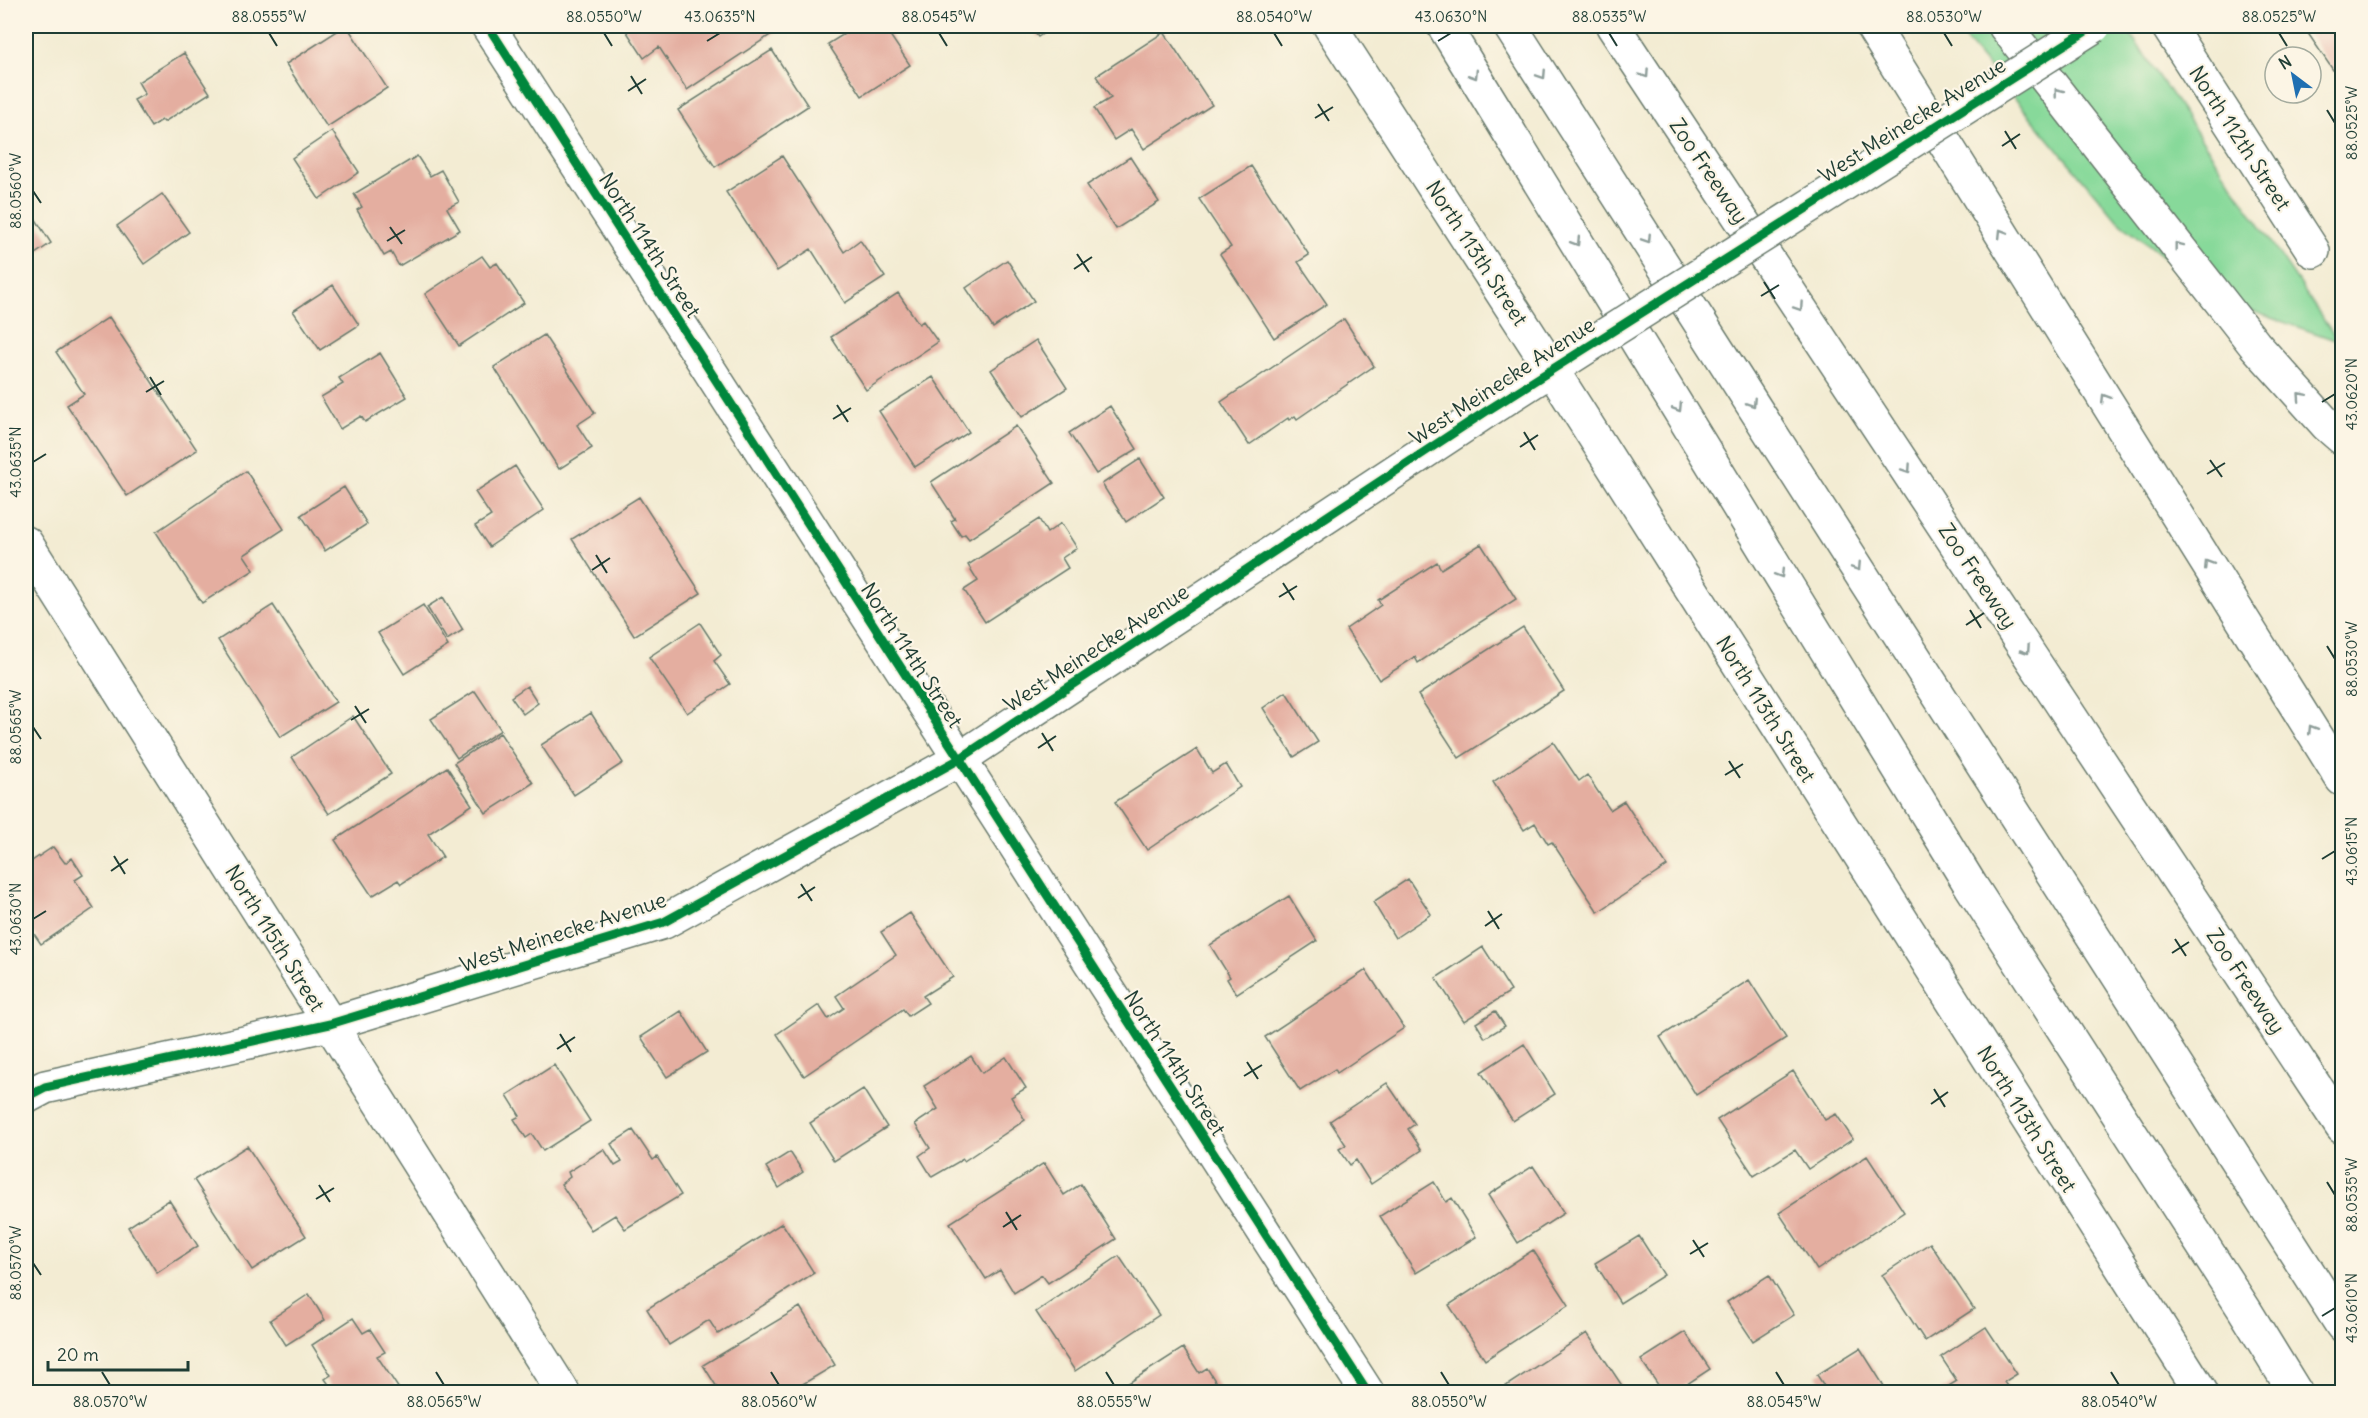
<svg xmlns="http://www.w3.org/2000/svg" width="2368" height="1418" viewBox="0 0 2368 1418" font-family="Delius,sans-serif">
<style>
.green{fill:#87d99a;stroke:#538b67;stroke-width:1.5}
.building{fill:#e4aea0}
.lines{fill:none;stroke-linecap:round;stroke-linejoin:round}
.minor-casing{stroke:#697a6c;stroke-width:36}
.motorway-casing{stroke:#697a6c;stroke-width:36}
.minor{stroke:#fff;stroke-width:33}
.motorway{stroke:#fff;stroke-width:33}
.minor-bridge-casing{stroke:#697a6c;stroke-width:36;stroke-linecap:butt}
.minor-bridge{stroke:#fff;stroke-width:33}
.cycleway-casing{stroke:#fcf5e5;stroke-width:13}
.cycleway{stroke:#00873e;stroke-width:9}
.oneway{stroke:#8f9e9a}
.ticks{fill:none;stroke:#1f3d34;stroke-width:2}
.labels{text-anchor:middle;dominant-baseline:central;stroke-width:4.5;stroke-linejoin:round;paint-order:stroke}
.street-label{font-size:21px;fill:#1f3d34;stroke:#fcf5e5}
.neatline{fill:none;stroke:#1f3d34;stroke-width:2}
.ticks-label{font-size:15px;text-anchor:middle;fill:#1f3d34}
</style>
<rect width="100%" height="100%" fill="#fcf5e5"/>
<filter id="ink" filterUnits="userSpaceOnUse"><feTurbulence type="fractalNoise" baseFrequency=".0167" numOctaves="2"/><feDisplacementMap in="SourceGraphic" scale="12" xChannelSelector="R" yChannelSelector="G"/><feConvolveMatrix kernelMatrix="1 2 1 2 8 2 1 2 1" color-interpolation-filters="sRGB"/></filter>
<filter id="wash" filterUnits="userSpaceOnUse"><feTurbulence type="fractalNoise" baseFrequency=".008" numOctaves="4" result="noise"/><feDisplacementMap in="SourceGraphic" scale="24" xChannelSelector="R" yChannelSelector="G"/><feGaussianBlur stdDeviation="1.35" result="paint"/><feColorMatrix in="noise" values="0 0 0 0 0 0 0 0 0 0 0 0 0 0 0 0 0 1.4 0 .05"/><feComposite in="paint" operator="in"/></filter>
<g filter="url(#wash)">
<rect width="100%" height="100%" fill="#f3ecd3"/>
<path class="green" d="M1954,26H2125L2338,341L2220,300L2117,220Z"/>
<g id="blocks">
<path class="building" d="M345,26H347L387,88L327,127L286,64Z
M623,26H784L687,90L659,47L644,58Z
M857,26H884L910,65L862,96L828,44Z
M1030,26H1068L1057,33L1053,27L1038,37Z
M2303,26H2342V68L2335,73Z
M1164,32L1212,105L1144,149L1131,129L1114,140L1094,108L1111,98L1096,76Z
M772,50L808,106L715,167L678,110Z
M184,53L210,93L164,122L162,120L151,127L134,100L145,94L138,82Z
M332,131L359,172L319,199L292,158Z
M417,156L430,176L441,170L459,202L447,208L460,230L399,266L391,252L384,256L357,210L362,207L354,194Z
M782,156L844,252L860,240L885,277L845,303L811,249L777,271L726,192Z
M1130,157L1159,202L1116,229L1087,185Z
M1251,166L1309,255L1298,262L1327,304L1274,338L1220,254L1231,247L1199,199Z
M162,194L189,232L144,264L117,226Z
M26,204L51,243L26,260Z
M482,256L490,267L497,263L524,303L459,346L425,294Z
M1007,260L1034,301L993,328L966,288Z
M333,285L359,325L320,350L293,311Z
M898,293L919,324L923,321L938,342L866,390L831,337Z
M109,317L197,450L127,496L67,405L84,394L56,352Z
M1344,319L1374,366L1297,419L1295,416L1289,420L1288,418L1249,445L1221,402Z
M544,335L595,413L577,425L592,448L559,469L494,367Z
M1036,340L1067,388L1022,417L991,370Z
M380,353L407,397L365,422L361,416L340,429L321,397L343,384L339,378Z
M933,377L969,432L915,467L879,411Z
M1110,406L1137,449L1096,474L1069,433Z
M1016,426L1054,483L969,539L965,534L961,536L951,521L955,519L931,482Z
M1140,459L1164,497L1126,522L1102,484Z
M515,466L544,510L489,547L475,526L491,516L475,492Z
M246,471L284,529L244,555L254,570L202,603L156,532Z
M344,487L367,524L325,551L301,515Z
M639,497L701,593L634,636L572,539Z
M1039,519L1047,533L1061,523L1077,548L1062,558L1068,568L985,622L964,590L978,581L968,565Z
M1481,544L1516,599L1418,663L1415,657L1379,680L1346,629L1381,605L1378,600L1437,562L1441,569Z
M443,597L463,630L447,640L427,607Z
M273,605L336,702L280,737L218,640Z
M423,605L448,646L404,674L378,633Z
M700,623L721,655L714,661L730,684L687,713L649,657Z
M1523,627L1564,691L1459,758L1418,695Z
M527,686L538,703L523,714L511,697Z
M475,691L501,730L457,758L431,719Z
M1286,692L1318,742L1294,757L1263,708Z
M591,713L623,763L574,795L541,745Z
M353,716L391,774L329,814L292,757Z
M500,733L533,783L486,813L454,763Z
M1553,742L1579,781L1587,775L1610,810L1624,801L1667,866L1598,912L1552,842L1548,844L1535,823L1524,830L1493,782Z
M1197,749L1212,773L1226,764L1240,787L1147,850L1115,802Z
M447,767L472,805L428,834L443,857L401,884L398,880L372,896L335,840Z
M53,847L65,863L72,858L83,875L75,880L94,908L41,944L30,928L26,931V865Z
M1408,879L1431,914L1395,938L1373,902Z
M1289,896L1317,941L1236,994L1227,979L1230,977L1210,945Z
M910,913L953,977L923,996L928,1003L908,1016L903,1009L804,1076L777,1034L819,1005L828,1019L844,1008L836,996L896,955L881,932Z
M1483,947L1511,991L1464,1021L1436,978Z
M1366,970L1404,1028L1337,1073L1335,1069L1300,1091L1265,1037Z
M1749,980L1786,1038L1696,1095L1660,1037Z
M681,1011L707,1052L667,1077L641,1037Z
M1495,1011L1505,1026L1485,1038L1476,1023Z
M1524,1044L1555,1094L1513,1121L1481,1072Z
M971,1056L982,1073L1006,1057L1026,1088L1011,1097L1025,1120L964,1161L963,1159L932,1177L919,1156L930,1148L915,1124L938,1109L924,1086Z
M554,1065L590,1121L543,1151L532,1134L526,1138L514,1119L520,1116L507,1095Z
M1793,1071L1825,1120L1836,1114L1853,1139L1808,1169L1795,1150L1754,1176L1717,1120Z
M1387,1083L1415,1124L1408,1129L1422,1150L1371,1184L1356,1160L1350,1165L1339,1149L1346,1145L1330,1121Z
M863,1089L887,1127L834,1161L810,1123Z
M633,1130L653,1160L657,1157L681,1195L625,1229L615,1215L591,1230L561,1184L570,1177L568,1172L604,1149L615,1166L622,1162L611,1144Z
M247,1146L306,1236L252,1270L194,1180Z
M790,1152L803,1172L779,1188L766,1167Z
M1867,1156L1904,1212L1817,1270L1779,1213Z
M1044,1163L1064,1195L1081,1184L1116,1239L1048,1283L1042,1275L1014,1293L1000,1270L986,1279L950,1223Z
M1533,1166L1564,1213L1518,1243L1488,1195Z
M1434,1182L1446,1202L1452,1198L1476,1237L1416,1273L1380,1216Z
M169,1200L198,1246L157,1273L128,1227Z
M782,1223L814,1273L718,1334L709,1320L669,1345L647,1309Z
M1639,1236L1664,1275L1620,1303L1595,1263Z
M1930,1243L1974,1309L1925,1341L1882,1275Z
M1533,1250L1569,1305L1485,1360L1449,1305Z
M1119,1256L1159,1315L1075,1371L1036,1312Z
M1769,1275L1794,1315L1753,1341L1727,1302Z
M309,1294L325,1320L286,1345L270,1320Z
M800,1307L835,1365L791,1391L792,1392H720L703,1365Z
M353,1318L363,1333L370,1329L385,1352L377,1356L401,1392H361L357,1387L348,1392H343L339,1387L333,1390L325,1379L331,1375L312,1345Z
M1986,1327L2017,1374L2004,1382L2011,1392H1939L1957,1381L1941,1357Z
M1685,1332L1710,1369L1675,1392H1663L1641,1360Z
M1587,1333L1623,1387L1615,1392H1506L1503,1388Z
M1183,1348L1199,1373L1207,1368L1222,1392H1133L1127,1384Z
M1860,1348L1884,1386L1873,1392H1828L1817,1375Z"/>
</g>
</g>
<g filter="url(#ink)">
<use href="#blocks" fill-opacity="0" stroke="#697a6c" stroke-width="1.5"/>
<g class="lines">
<defs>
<path id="minor" d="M488,26L1367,1392
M1330,26L1552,370L2201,1392
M2168,26L2313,251
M26,543L563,1392
M26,1097L45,1087L330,1024L664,922L958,760L1485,412L1588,346"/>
<path id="motorway" d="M1444,26L1971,886L2244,1309L2295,1392
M1510,26L2342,1325
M1613,26L2342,1127
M1872,26L2342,779
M2005,26L2255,345L2327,425L2342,438"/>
</defs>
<use href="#minor" class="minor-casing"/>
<use href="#motorway" class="motorway-casing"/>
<use href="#minor" class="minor"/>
<use href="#motorway" class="motorway"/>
<defs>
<path id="minor-bridge" d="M1588,346L2094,26"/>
</defs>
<use href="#minor-bridge" class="minor-bridge-casing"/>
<use href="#minor-bridge" class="minor-bridge"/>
<defs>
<path id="cycleway" d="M488,26L1367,1392
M26,1097L45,1087L330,1024L664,922L958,760L1485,412L2094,26"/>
</defs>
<use href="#cycleway" class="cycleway-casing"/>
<use href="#cycleway" class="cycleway"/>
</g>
<defs><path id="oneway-chevron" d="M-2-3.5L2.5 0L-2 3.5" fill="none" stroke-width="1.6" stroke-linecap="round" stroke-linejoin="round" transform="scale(1.5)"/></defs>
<g class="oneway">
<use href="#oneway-chevron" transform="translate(1645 74) rotate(56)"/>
<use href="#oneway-chevron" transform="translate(1474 75) rotate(58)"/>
<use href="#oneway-chevron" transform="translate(1542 75) rotate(57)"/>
<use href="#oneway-chevron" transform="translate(2058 92) rotate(-128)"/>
<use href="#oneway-chevron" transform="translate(2002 233) rotate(-122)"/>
<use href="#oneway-chevron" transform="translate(1647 239) rotate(57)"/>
<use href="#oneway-chevron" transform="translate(1576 242) rotate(58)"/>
<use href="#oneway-chevron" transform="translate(2178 246) rotate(-128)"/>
<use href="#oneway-chevron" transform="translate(1799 307) rotate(56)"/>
<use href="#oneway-chevron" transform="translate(2301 396) rotate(-132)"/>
<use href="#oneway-chevron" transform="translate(2105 398) rotate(-122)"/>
<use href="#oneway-chevron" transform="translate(1752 403) rotate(57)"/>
<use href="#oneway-chevron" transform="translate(1678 408) rotate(58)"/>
<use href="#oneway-chevron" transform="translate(1907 469) rotate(56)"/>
<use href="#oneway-chevron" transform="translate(2208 564) rotate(-122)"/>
<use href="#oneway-chevron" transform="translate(1857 567) rotate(57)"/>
<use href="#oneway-chevron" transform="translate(1780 574) rotate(58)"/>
<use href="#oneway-chevron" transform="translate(2026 650) rotate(56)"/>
<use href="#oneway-chevron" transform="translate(2312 729) rotate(-122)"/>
</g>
</g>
<path class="ticks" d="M269,33L277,46M604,33L612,46M939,33L947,46M1274,33L1282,46M1609,33L1617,46M1944,33L1952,46M2279,33L2287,46M707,41L720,33M1438,41L1451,33M631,76L642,94M628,91L646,79M1318,104L1329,121M2327,110L2335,123M1315,118L1333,107M2005,131L2016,149M2002,146L2020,134M33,191L41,203M390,227L402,244M387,241L405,230M1077,254L1089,272M1074,269L1092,257M1764,282L1775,299M1761,296L1779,285M150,377L161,395M146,392L164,381M2322,402L2335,394M837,405L848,422M833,419L851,408M1524,432L1535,450M1520,447L1538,435M2210,460L2222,477M33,462L46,454M2207,474L2225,463M596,555L607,573M592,570L610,558M1283,583L1294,600M1279,597L1297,586M1970,610L1981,628M1966,625L1984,613M2327,646L2335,659M355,706L366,723M351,720L369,709M33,727L41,739M1042,733L1053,751M1038,748L1056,736M1729,761L1740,778M1725,775L1743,764M114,856L125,874M2322,859L2335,851M111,871L128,859M801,884L812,901M798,898L815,887M1488,911L1499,929M33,919L46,911M1485,926L1502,914M2175,939L2186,956M2172,953L2189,942M560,1034L571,1052M557,1049L575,1037M1247,1062L1258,1079M1244,1076L1262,1065M1934,1089L1945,1107M1931,1104L1948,1092M2327,1182L2335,1195M319,1185L330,1202M316,1199L334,1188M1006,1212L1017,1230M1003,1227L1021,1215M1693,1240L1704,1257M1690,1254L1708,1243M33,1263L41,1275M2322,1316L2335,1308M102,1372L110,1385M436,1372L444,1385M771,1372L779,1385M1106,1372L1114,1385M1441,1372L1449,1385M1776,1372L1784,1385M2111,1372L2119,1385"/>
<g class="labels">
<g class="street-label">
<text transform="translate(1912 120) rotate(-32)">West Meinecke Avenue</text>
<text transform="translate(2240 138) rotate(57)">North 112th Street</text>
<text transform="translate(1709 171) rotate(56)">Zoo Freeway</text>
<text transform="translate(650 245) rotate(57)">North 114th Street</text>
<text transform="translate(1477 253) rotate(57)">North 113th Street</text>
<text transform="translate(1502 381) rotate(-33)">West Meinecke Avenue</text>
<text transform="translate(1978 576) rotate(56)">Zoo Freeway</text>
<text transform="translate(1096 648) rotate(-33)">West Meinecke Avenue</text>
<text transform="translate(912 655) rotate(57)">North 114th Street</text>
<text transform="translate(1766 709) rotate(58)">North 113th Street</text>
<text transform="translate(563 932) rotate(-18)">West Meinecke Avenue</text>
<text transform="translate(275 938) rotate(58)">North 115th Street</text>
<text transform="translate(2246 981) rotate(56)">Zoo Freeway</text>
<text transform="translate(1175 1063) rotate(57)">North 114th Street</text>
<text transform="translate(2027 1119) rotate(58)">North 113th Street</text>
</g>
</g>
<rect width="2368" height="1418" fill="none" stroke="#fcf5e5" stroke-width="66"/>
<g transform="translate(2293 75) rotate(328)"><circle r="28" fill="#fcf5e5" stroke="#a4ab9e" stroke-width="1.5"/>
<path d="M0-4.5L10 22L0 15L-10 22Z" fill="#1f6fb2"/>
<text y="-9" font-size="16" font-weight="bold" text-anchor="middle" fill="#1f3d34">N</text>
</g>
<path d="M48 1361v9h140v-9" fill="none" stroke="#1f3d34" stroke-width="3"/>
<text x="57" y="1361" font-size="18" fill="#1f3d34" stroke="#fcf5e5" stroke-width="4.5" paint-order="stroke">20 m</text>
<rect x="33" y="33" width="2302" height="1352" class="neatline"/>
<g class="ticks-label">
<text x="269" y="22">88.0555°W</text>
<text x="604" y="22">88.0550°W</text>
<text x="720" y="22">43.0635°N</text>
<text x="939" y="22">88.0545°W</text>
<text x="1274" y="22">88.0540°W</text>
<text x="1451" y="22">43.0630°N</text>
<text x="1609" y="22">88.0535°W</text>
<text x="1944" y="22">88.0530°W</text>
<text x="2279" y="22">88.0525°W</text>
<text transform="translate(2352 123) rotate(-90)" y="5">88.0525°W</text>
<text transform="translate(16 191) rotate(-90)" y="5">88.0560°W</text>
<text transform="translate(2352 394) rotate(-90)" y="5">43.0620°N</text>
<text transform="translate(16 462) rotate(-90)" y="5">43.0635°N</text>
<text transform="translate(2352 659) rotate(-90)" y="5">88.0530°W</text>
<text transform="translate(16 727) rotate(-90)" y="5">88.0565°W</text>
<text transform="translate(2352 851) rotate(-90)" y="5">43.0615°N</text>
<text transform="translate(16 919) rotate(-90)" y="5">43.0630°N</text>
<text transform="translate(2352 1195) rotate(-90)" y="5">88.0535°W</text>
<text transform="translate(16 1263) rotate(-90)" y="5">88.0570°W</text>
<text transform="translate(2352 1308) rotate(-90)" y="5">43.0610°N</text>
<text x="110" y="1407">88.0570°W</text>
<text x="444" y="1407">88.0565°W</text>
<text x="779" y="1407">88.0560°W</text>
<text x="1114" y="1407">88.0555°W</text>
<text x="1449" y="1407">88.0550°W</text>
<text x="1784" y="1407">88.0545°W</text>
<text x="2119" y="1407">88.0540°W</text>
</g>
</svg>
